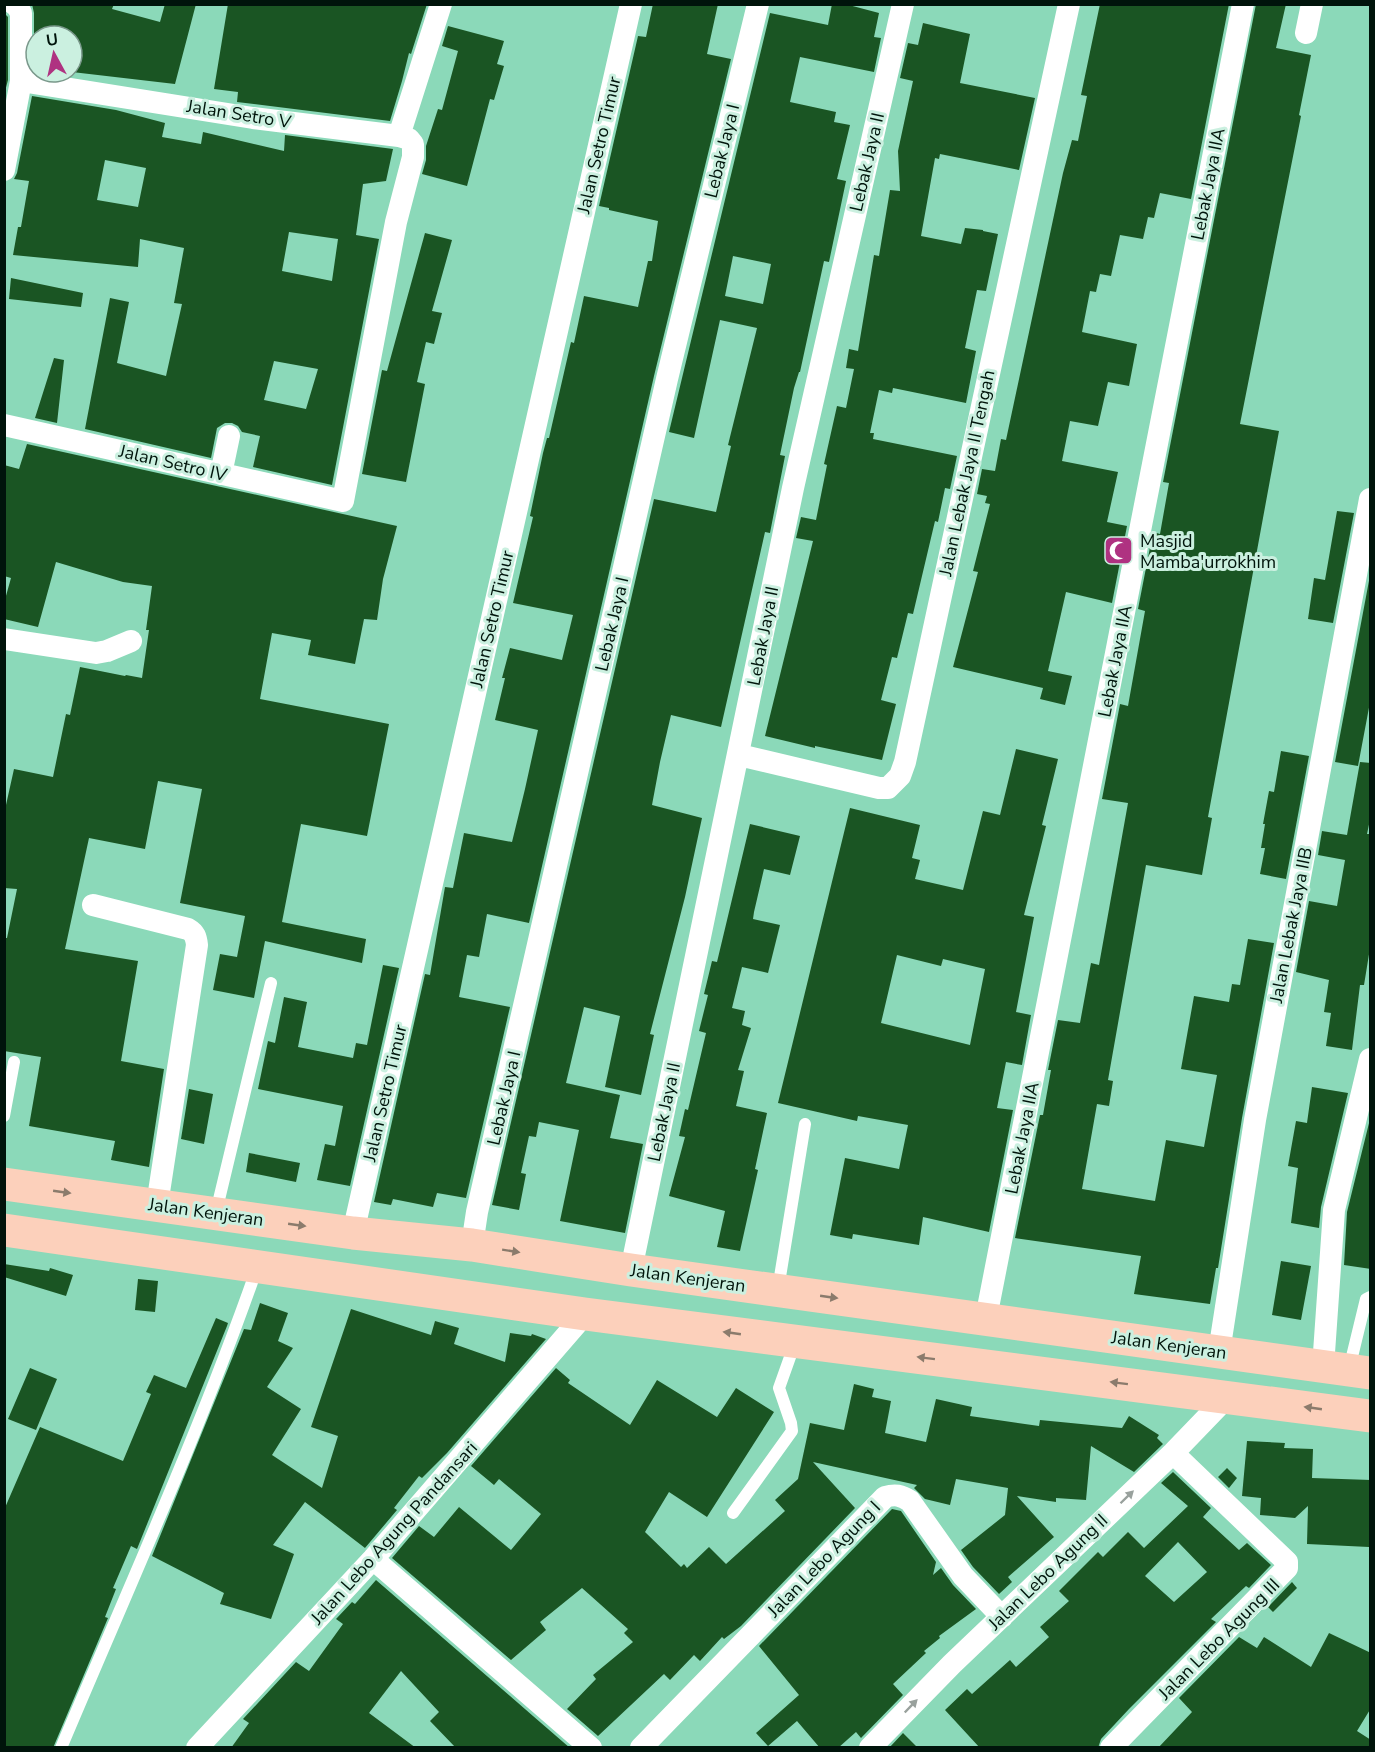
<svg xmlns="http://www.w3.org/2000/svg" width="1375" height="1752" viewBox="0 0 1375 1752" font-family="'Nunito Sans',sans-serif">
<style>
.building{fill:#1a5523;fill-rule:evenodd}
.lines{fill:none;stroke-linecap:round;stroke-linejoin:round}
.lane{stroke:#fff;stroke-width:12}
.street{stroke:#fff;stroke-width:22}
.primary{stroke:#fcd0bb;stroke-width:33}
.oneway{fill:#8b7b6c}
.oneway2{fill:#99a19d}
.labels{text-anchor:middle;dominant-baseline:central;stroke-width:6;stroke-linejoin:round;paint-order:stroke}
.street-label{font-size:18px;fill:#00140b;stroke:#cbf0e0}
.poi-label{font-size:18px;fill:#00140b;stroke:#cbf0e0;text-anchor:start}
</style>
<rect width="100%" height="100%" fill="#8bd9b9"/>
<path class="building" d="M32,4H114L112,9L160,22L165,4H196L175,84L72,72V36H36V70L34,69V13Z
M228,4H427L411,54L409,53L402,81L390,121L237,102L238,92L214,89Z
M653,4H718L707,54L731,59L654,376L529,923L487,914L479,957L467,955L459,997L510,1007L466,1198L437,1193L433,1207L393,1199L391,1205L374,1202L425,974L430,975L445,887L453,888L464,833L512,842L525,789L538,730L495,720L505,678H502L510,648L562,660L573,615L513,603L533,517L530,516L543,453L547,438H549L571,342L574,343L584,296L638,307L648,261H652L658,221L609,210V208L599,206L638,36L646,37Z
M832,4H845L879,13L874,37L881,38L874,72L800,57L790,102L836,112L834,122L850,125L837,179L846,181L829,262L824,261L800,372H799L794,388L780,455L785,456L770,533L765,532L721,727L671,715L660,762L652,805L702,818L685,897L650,1034L654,1035L641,1095L605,1087L620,1016L584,1007L566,1083L620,1095L610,1138L643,1144L625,1233L560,1221L579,1130L539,1122L536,1137L529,1136L521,1173L526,1174L519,1210L492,1205L654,499L716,512L731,446L728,445L757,328L720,320L694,438L669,432L770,13L828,25ZM733,256L771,264L763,304L725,296Z
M1100,4H1229L1191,199L1160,193L1154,218L1148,217L1143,239L1120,235L1111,276L1100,274L1096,292L1090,291L1082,332L1137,344L1129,386L1108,382L1098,426L1070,421L1062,461L1118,472L1107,522L1127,526L1112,603L1066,592L1048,671L1072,676L1065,705L1040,699L1043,688L953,667L978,572L973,571L990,504L985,503L987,496L977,494L982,469L995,471L1001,439L1006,440L1063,173L1072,140L1078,141L1087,96L1081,95Z
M1256,4H1286L1276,48L1311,55L1299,115L1301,116L1240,424L1279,431L1208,817L1212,818L1202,875L1146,865L1108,1080L1113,1081L1109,1106L1097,1104L1082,1189L1155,1201L1166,1140L1204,1147L1217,1075L1181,1069L1194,996L1229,1002L1232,984L1240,985L1248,939L1274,943L1242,1118L1218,1268H1216L1210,1304L1134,1294L1141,1256L1015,1238L1040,1115H1043L1051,1070H1048L1058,1020L1080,1023L1091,963L1099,965L1128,803L1102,799L1120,704L1128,706L1145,611L1138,609L1153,532L1160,534L1169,483L1163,482Z
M4,13L8,17V80L4,95Z
M923,23L970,34L960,83L1035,98L1019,170L940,154L939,159L935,158L921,236L961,244L965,228L983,230V231L998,234L986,291L977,290L965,348L976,351L966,403L893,388L892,393L879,390L870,433H874L873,439L957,456L950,489L945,488L938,522L935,521L913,614L908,613L897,658L892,657L881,700L896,704L882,760L815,746V748L765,736L813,541L796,538L801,517L816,520L827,465L824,464L837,406L846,408L854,369L846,368L849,349L858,351L874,255L879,256L890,190L900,191L898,151L913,81L900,78L908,43L918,45Z
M448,26L504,41L497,64L504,66L494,100L490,99L467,186L422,174L426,160V146L438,109L442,110L458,51L442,46Z
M32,96L116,110L165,123L162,137L201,144L203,132L284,151L285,135L393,149L386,181L363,184L356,235L379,239L332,485L253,467L260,436L242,432L238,426L232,423H225L217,428L211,458L85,429L110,298L129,302L117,363L166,376L182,304L174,303L184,248L140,239L138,267L13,255L18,227H21L29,181L14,179L17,173ZM105,160L146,168L138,207L97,200ZM289,232L338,239L332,281L282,271ZM274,361L318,369L306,409L264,400Z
M425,233L452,240L432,311L442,313L434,344L426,342L417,382L425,384L406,482L362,474L382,370L387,371Z
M11,278L83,293L81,307L9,299Z
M54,358L64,360L57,423L35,418Z
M27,444L397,526L383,579L377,620L364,619L355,664L308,655L311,640L272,633L260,699L389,724L367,836L301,824L282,922L366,939L362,963L265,941L254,998L213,990L220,954L237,957L245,916L180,903L202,789L158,781L145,849L89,838L65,949L138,961L121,1061L164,1069L149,1167L111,1160L115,1141L29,1126L41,1057L4,1051V938H7L17,889L4,888V814L14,769L53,777L66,714L70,715L80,667L125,676L126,675L142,678L149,630H146L152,586L123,582L56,562L38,627L4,619V603L11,578L4,576V465L19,469Z
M1337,511L1354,513L1333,623L1308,619L1314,578L1325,580Z
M1371,570V697L1358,766L1335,762Z
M1016,749L1058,759L1042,825L1046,826L1024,915L1034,917L1016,1012L1031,1015L1022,1065L1006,1062L997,1108L1013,1110L989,1232L923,1217L919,1245L853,1234L852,1239L830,1235L845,1158L899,1169L908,1125L858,1116L857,1121L778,1103L850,808L920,825L912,858L920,860L915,879L963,890L983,811L1000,815ZM897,955L941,966L943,959L985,969L970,1045L881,1023Z
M1281,751L1309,756L1286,879L1260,874L1265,848H1261L1265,824H1263L1269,791L1274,792Z
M1360,762L1371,763V815L1367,834H1371V942L1364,985H1360L1352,1050L1326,1046L1331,1013L1324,1012L1329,980L1296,972L1309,901L1337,906L1345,860L1318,855L1322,831L1347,835Z
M750,824L800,836L790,875L764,869L754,912L753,919L780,925L768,973L742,967L732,1008L745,1011L742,1025L751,1028L738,1070L744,1071L736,1106L767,1113L755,1169L758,1170L740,1251L717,1247L725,1211L669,1196L685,1137L679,1136L685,1109L688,1110L706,1033L699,1031L708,995L704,994L712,961L717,962Z
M383,965L399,968L350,1186L317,1180L325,1144L335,1146L343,1106L258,1089L268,1041L275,1043L284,997L307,1002L298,1047L353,1058L356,1043L367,1045Z
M1312,1087L1348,1093L1321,1207L1319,1228L1291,1223L1298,1168L1288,1166L1296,1121L1307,1123Z
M189,1089L213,1094L204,1144L181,1139Z
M1371,1115V1269L1344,1265L1347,1212Z
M249,1153L300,1163L296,1182L246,1172Z
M1281,1261L1311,1266L1301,1320L1272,1315Z
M4,1264L49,1271L50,1268L73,1275L66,1296L4,1277Z
M138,1279L158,1281L155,1312L135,1310Z
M260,1303L288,1313L278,1341L293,1348L267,1387L301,1409L272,1455L322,1488L338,1436L311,1427L351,1309L431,1335L435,1321L459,1328L454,1344L505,1362L510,1333L531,1336L532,1334L546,1339L447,1453L422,1478L419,1476L394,1508L397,1510L365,1548L305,1502L273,1545L294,1554L271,1619L220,1604L224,1593L152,1556L244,1329L251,1330Z
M216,1318L228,1323L227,1326L137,1549L131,1546L113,1588L116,1589L105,1617L108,1618L53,1748H4V1510L40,1427L123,1461L151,1394L146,1392L154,1375L186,1388Z
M30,1368L57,1379L36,1430L8,1419Z
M556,1368L570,1380L568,1383L630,1425L657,1380L717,1417L736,1388L774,1412L707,1517L669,1492L645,1532L681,1567L684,1564L687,1568L709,1547L726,1564L785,1511L775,1500L798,1479L810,1423L844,1430L854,1384L874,1389L872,1397L891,1401L885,1433L926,1442L936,1399L972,1407L970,1416L1039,1426L1040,1420L1122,1428L1129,1416L1159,1435L1157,1438L1163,1444L1134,1472L1091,1446L1086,1500L1056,1498V1502L1017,1496L1054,1537L1008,1577L1012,1582L999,1594L973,1567L961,1550L1005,1515L1008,1488L956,1479L950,1505L925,1499L914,1488L917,1485L813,1462L855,1508L741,1626L724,1639L722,1637L700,1661L694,1655L670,1680L664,1674L598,1736L567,1709L596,1679L593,1675L633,1642L624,1633L628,1629L582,1588L540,1622L546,1630L511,1660L392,1558L419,1526L434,1537L459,1507L511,1550L541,1514L499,1479L494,1485L471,1466Z
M1247,1441L1285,1443L1284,1448L1313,1449L1312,1478L1371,1480L1369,1547L1307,1544L1308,1506L1295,1518L1260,1515L1261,1498L1242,1496Z
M1227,1468L1237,1478L1229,1488L1218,1477Z
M1173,1472L1211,1508L1203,1517L1239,1550L1247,1543L1271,1565L1249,1588L1246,1586L1211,1619L1216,1622L1129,1709L1101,1739L1098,1748H980L945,1710L967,1689L972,1694L1010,1660L1016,1667L1049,1637L1040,1627L1069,1601L1059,1591L1098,1552L1103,1557L1128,1532L1144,1548L1188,1506L1161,1483ZM1178,1542L1207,1572L1174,1602L1145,1576Z
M892,1509L901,1511L936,1562L933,1575L941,1568L953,1585L976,1609L939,1636L940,1638L924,1651L926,1653L893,1684L903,1695L861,1738L856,1732L838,1748H820L797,1721L768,1746L756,1733L799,1695L759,1646Z
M376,1580L533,1716L570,1748H456L430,1721L439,1712L401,1671L369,1713L416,1748H231L249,1723L243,1719L296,1662L309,1671L343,1624L336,1619L352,1602L355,1604Z
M1292,1582L1297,1588L1273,1612L1268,1607Z
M1329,1633L1371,1653V1708L1357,1731L1371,1740V1748H1158L1192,1712L1179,1698L1239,1637L1257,1648L1264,1637L1311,1667Z
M903,1733L918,1748H889Z"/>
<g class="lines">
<path class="lane" d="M4,1116L14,1062
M216,1212L271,983
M778,1289L805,1124
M1349,1369L1366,1299L1370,1297
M733,1513L792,1431L791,1423L779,1388L795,1343
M61,1748C128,1589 200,1431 257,1268"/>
<path class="street" d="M1306,33L1312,4
M399,136L441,4
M4,170L21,81V13L17,6L14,4
M4,425L343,501L396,222L413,157V144L409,139L399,136L253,118L21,81
M221,474L229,436
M4,639L96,653L107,651L131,641
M739,755L879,788H888L900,776L905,762L1069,4
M93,905L188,929C195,933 196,937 197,945L157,1205
M353,1233L631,4
M472,1245L477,1212L667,379L758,4
M631,1270L793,488L903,4
M986,1318L1243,4
M1219,1352L1255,1120L1370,499
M1323,1367L1334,1210L1370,1059
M373,1559L591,1748
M197,1748L373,1559L585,1314
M641,1748L885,1497C895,1494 901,1495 910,1501L963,1576L1002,1617
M870,1748L952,1664L1173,1453L1227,1397
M1111,1748L1287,1568V1562L1173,1453"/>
<path class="primary" d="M4,1184L353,1233L472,1245L631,1270L1370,1373
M4,1230L585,1314L1370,1416"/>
</g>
<defs><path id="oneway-solid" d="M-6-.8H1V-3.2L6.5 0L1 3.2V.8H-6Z" transform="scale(1.5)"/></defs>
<g class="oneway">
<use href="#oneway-solid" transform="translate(62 1192) rotate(8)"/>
<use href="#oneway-solid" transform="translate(297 1225) rotate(8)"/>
<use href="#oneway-solid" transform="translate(511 1251) rotate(9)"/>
<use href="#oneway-solid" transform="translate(829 1297) rotate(8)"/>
<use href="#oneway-solid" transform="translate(732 1333) rotate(-172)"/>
<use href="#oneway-solid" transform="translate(926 1358) rotate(-173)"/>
<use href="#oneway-solid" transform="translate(1119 1383) rotate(-173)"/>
<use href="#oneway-solid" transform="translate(1313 1408) rotate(-172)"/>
</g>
<g class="oneway2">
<use href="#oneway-solid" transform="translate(1127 1497) rotate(-44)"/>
<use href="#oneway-solid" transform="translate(911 1706) rotate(-46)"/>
</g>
<defs>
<symbol id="mosque-square" viewBox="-11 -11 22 22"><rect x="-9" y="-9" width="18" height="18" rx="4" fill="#af3281" stroke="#cbf0e0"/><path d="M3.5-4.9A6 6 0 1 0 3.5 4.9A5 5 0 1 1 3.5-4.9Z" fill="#fff"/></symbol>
</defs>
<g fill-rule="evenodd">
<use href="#mosque-square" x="1102" y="534" width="33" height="33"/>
</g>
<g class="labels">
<g class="street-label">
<text transform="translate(239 114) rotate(9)">Jalan Setro V</text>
<text transform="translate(599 145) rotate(-77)">Jalan Setro Timur</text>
<text transform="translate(722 151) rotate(-76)">Lebak Jaya I</text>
<text transform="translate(867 162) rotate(-77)">Lebak Jaya II</text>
<text transform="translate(1208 184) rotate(-79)">Lebak Jaya IIA</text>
<text transform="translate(173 463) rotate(13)">Jalan Setro IV</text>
<text transform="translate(967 473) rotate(-78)">Jalan Lebak Jaya II Tengah</text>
<text transform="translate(492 619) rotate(-77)">Jalan Setro Timur</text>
<text transform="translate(612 624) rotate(-77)">Lebak Jaya I</text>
<text transform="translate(763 636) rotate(-79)">Lebak Jaya II</text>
<text transform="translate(1115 661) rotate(-79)">Lebak Jaya IIA</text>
<text transform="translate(1291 925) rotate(-79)">Jalan Lebak Jaya IIB</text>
<text transform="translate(385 1093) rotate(-77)">Jalan Setro Timur</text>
<text transform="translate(504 1098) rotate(-77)">Lebak Jaya I</text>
<text transform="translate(664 1112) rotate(-78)">Lebak Jaya II</text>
<text transform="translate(1022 1138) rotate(-79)">Lebak Jaya IIA</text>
<text transform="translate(206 1212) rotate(8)">Jalan Kenjeran</text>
<text transform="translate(688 1278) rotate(8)">Jalan Kenjeran</text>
<text transform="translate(1169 1345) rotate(8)">Jalan Kenjeran</text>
<text transform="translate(394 1533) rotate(-48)">Jalan Lebo Agung Pandansari</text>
<text transform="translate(824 1559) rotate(-46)">Jalan Lebo Agung I</text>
<text transform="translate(1048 1572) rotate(-44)">Jalan Lebo Agung II</text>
<text transform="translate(1219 1639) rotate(-45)">Jalan Lebo Agung III</text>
</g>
<g class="poi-label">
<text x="1140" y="541">Masjid<tspan x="1140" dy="21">Mamba'urrokhim</tspan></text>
</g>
</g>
<rect width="1375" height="1752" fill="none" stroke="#00140b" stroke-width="12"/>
<g transform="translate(54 54) rotate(352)"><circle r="28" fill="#cbf0e0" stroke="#7a988b" stroke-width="1.5"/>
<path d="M0-4.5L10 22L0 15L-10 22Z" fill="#af3281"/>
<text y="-9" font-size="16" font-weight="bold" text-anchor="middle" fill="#00140b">U</text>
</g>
</svg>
